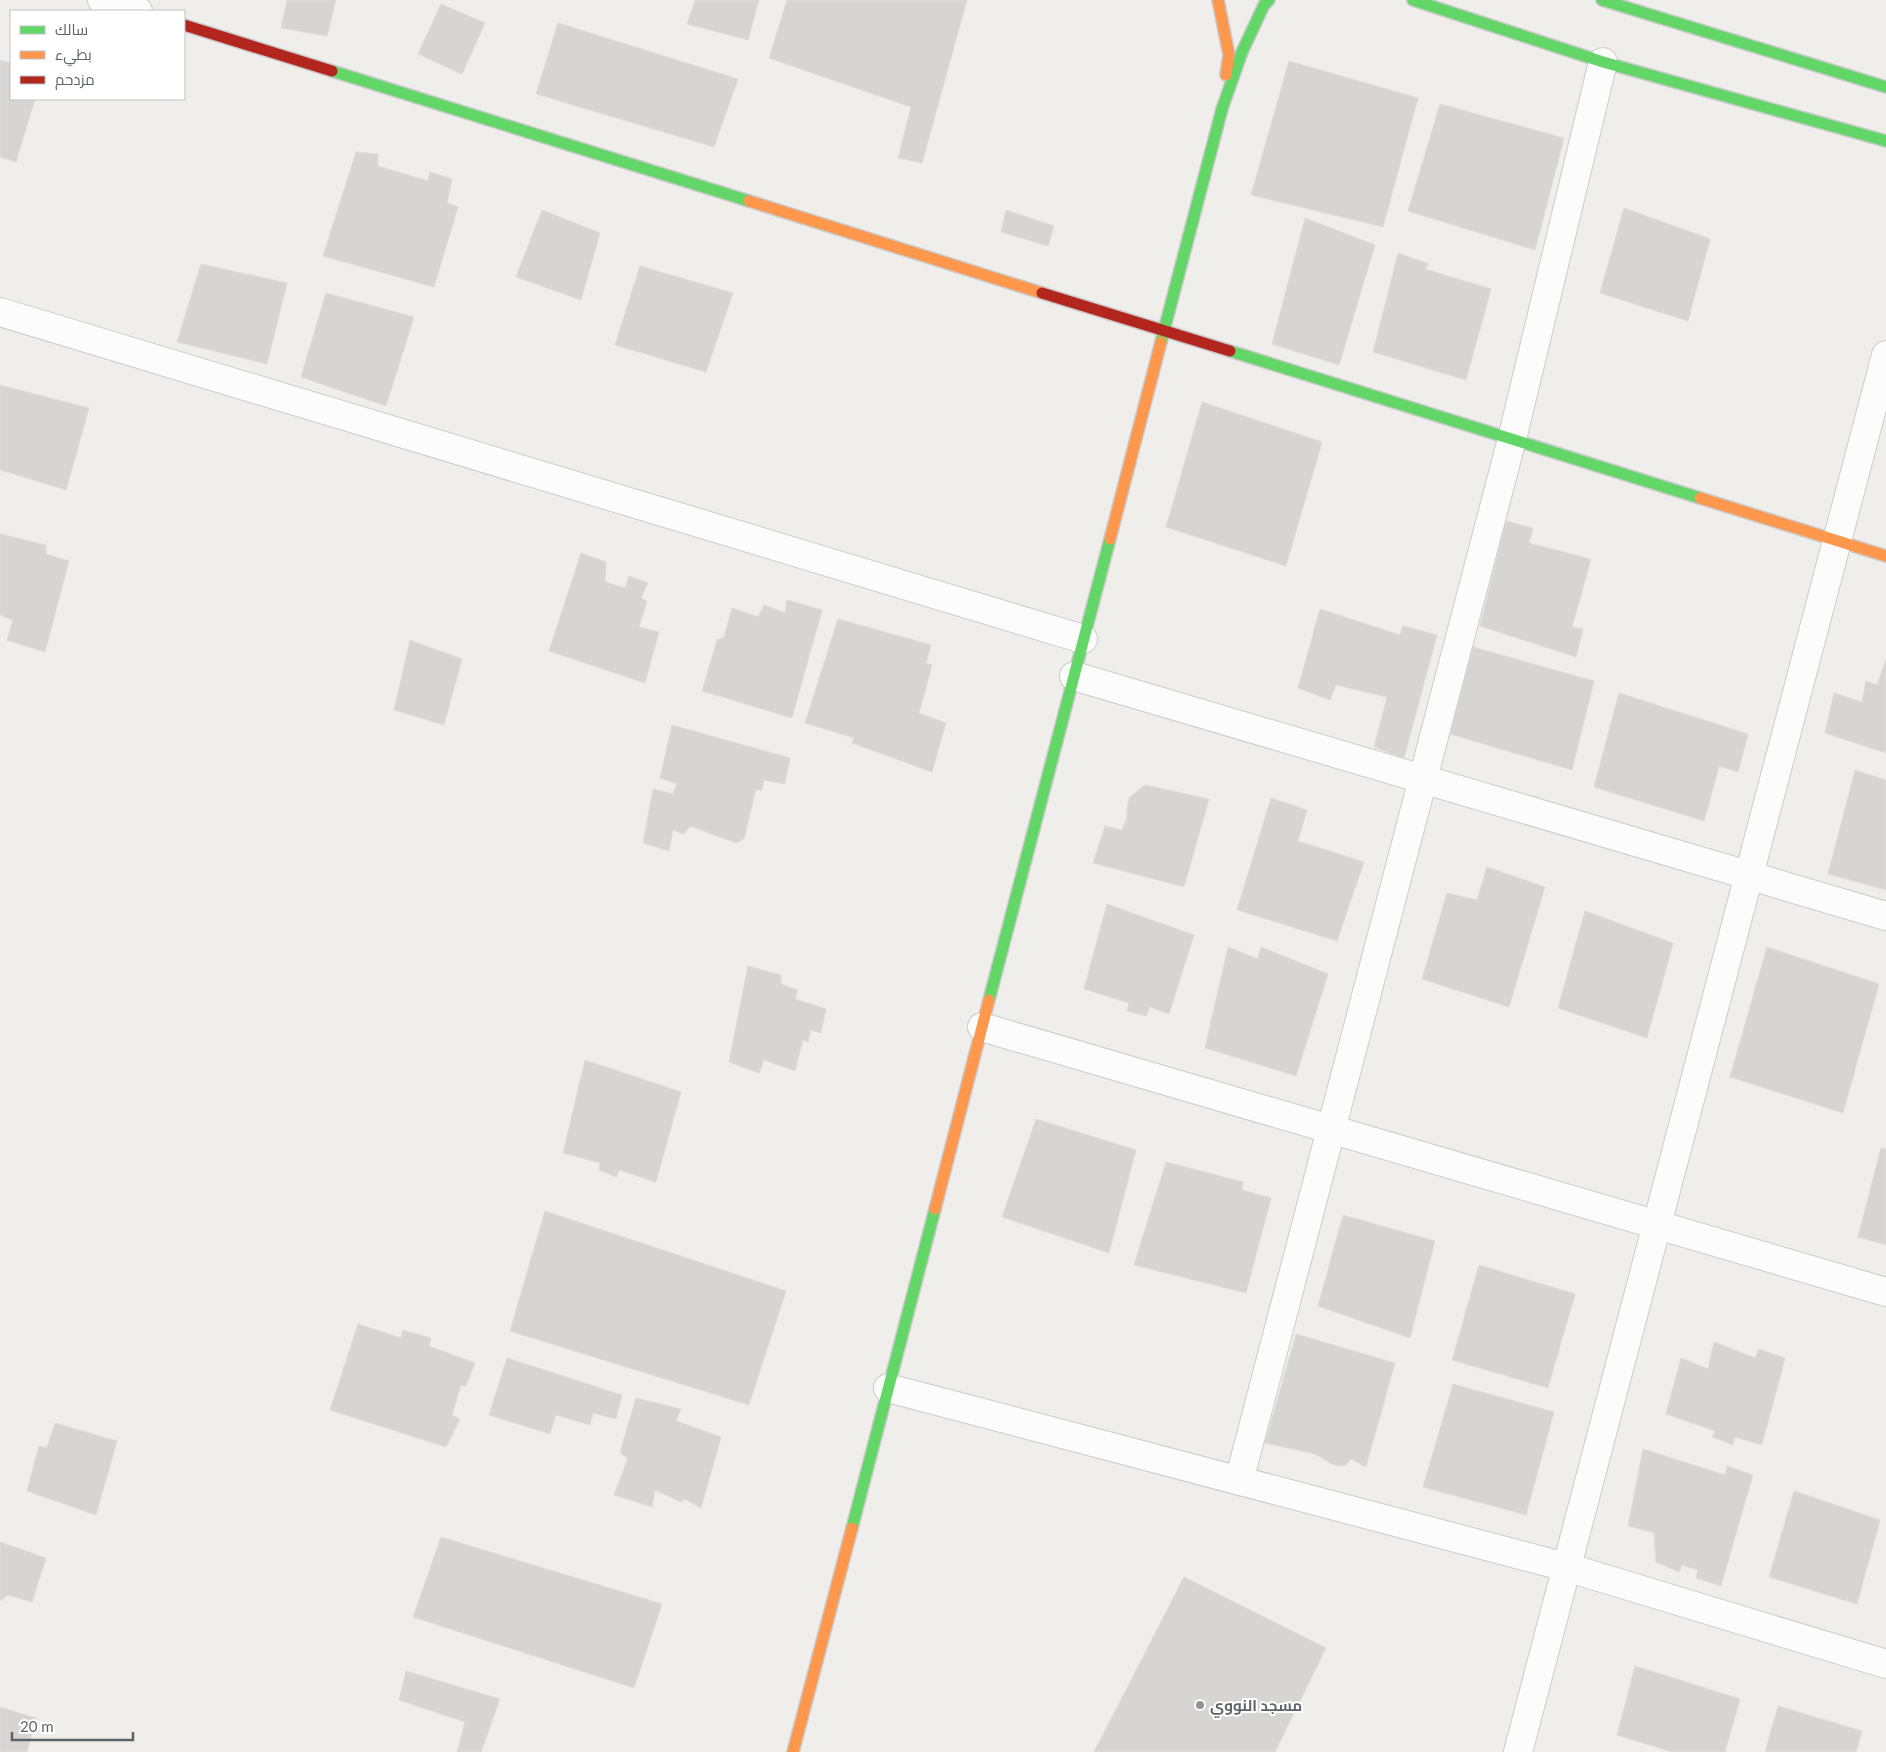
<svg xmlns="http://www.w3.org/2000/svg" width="1886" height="1752" viewBox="0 0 1886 1752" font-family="Lato,Cairo,sans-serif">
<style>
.building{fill:#d6d5d3;stroke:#deddd9}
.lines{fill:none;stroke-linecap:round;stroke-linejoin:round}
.street-casing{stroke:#cbcccc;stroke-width:30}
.fast-casing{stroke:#cacacb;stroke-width:14}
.slow-casing{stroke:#cacacb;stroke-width:14}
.jam-casing{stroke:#cacacb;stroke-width:14}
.street{stroke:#fdfcfc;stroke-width:28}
.fast{stroke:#63d668;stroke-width:11}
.slow{stroke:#ff974d;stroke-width:11}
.jam{stroke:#b3261e;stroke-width:11}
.poi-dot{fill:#919496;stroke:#fff;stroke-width:2}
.labels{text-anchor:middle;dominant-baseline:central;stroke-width:4;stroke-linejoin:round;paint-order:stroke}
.poi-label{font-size:15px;font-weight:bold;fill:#5f6368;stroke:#fff;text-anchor:start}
</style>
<rect width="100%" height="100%" fill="#efeeea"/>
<path class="building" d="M287,0H336L327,36L281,28Z
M695,0H759L748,40L687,24Z
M787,0H967L922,163L898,158L911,107L769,58Z
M441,4L485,23L462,74L418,54Z
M558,23L738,79L714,147L536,94Z
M0,60L11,63V99H35L16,162L0,157Z
M1289,61L1418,98L1383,227L1251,195Z
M1440,104L1564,138L1535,250L1408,211Z
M356,152L378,154V166L428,181L430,172L452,179L447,203L458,207L434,287L323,256Z
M1624,208L1710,239L1688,321L1600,293Z
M542,210L600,233L581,300L516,277Z
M1006,210L1054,226L1048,246L1001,232Z
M1305,218L1375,245L1339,365L1272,344Z
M1398,253L1429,264L1425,269L1491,289L1466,380L1373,352Z
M201,264L287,283L267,364L177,342Z
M640,266L733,293L706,372L615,345Z
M326,293L414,317L386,406L301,377Z
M0,385L89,408L66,490L0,470Z
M1202,402L1322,442L1286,566L1166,527Z
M1506,521L1533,528L1529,543L1591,559L1572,627L1583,629L1576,657L1480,626Z
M0,534L46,545V554L69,561L45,652L7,640L13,620L0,615Z
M581,553L606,562L605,582L625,588L629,576L648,583L641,598L647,601L639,627L659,632L645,683L549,651Z
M787,600L822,610L792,718L702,691L717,640L724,637L732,608L758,617L764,605L785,613Z
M1320,609L1400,635L1403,626L1437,635L1404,758L1374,747L1387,697L1336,685L1330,700L1298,688Z
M838,619L931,645L926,663L932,665L919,713L946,723L932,772L852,743L854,738L805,723Z
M410,640L462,659L444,725L394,710Z
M1473,647L1594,681L1572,770L1450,734Z
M1886,659V753L1825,733L1834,693L1862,702L1866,681L1877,685Z
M1619,693L1748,734L1738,772L1719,766L1704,821L1594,787Z
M672,725L790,758L785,784L764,780L762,791L756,789L744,839L736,843L690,826L684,834L673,830L669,851L643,843L653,789L673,794L677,784L660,778Z
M1855,770L1886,780V890L1828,874Z
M1145,785L1209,799L1184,887L1093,863L1105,826L1122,830L1127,818V809L1129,798Z
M1271,798L1307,810L1298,841L1364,862L1337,941L1237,910Z
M1487,867L1545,887L1509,1007L1422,979L1447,893L1477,900Z
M1107,904L1194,935L1169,1014L1150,1007L1146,1016L1127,1011L1129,1003L1084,989Z
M1585,911L1673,943L1647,1038L1558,1008Z
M1228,947L1258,959L1261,947L1328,974L1296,1076L1205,1048Z
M1767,947L1879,984L1843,1113L1730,1077Z
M748,966L781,975V984L798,990L795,999L826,1009L821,1033L811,1030L808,1042L803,1040L795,1071L764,1060L759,1073L729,1062Z
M585,1060L681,1092L656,1182L619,1170L616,1177L599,1170L600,1163L563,1153Z
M1036,1119L1136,1150L1109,1253L1002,1217Z
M1881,1148L1886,1149V1245L1858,1237Z
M1166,1162L1243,1182L1242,1190L1271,1198L1246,1293L1134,1265Z
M545,1211L786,1291L749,1405L510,1331Z
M1343,1215L1435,1241L1410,1338L1318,1306Z
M1479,1265L1575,1294L1548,1388L1452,1360Z
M358,1324L401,1338L403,1330L431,1338L429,1346L475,1363L466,1386L461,1385L452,1415L460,1419L446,1447L330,1410Z
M1296,1334L1395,1363L1366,1467L1351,1459L1346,1465L1339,1466L1332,1464L1315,1454L1265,1443Z
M1714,1342L1755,1358L1759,1349L1785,1358L1762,1445L1735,1437L1733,1445L1712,1437L1715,1431L1666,1414L1681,1358L1708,1369Z
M507,1358L622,1395L616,1419L593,1413L590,1425L556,1415L550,1434L489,1415Z
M1453,1384L1554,1412L1526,1515L1423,1487Z
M636,1398L681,1409L676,1421L721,1437L701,1508L685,1499L681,1502L655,1490L652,1507L614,1495L628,1458L620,1453Z
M55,1423L117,1441L96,1515L27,1491L39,1446L47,1448Z
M1643,1449L1725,1475L1727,1466L1753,1475L1721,1586L1696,1578L1698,1570L1682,1565L1679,1572L1656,1562L1654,1533L1628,1526Z
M1794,1491L1880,1520L1857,1604L1769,1577Z
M441,1537L662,1604L634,1688L413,1617Z
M0,1542L46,1558L32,1602L8,1595L0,1601Z
M1184,1577L1326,1648L1275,1752H1094Z
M1635,1666L1740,1699L1725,1752H1672L1617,1735Z
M406,1671L500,1699L481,1752H457L465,1722L399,1700Z
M1778,1706L1862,1731L1856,1752H1765Z
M0,1707L36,1718L27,1752H0Z"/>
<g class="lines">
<defs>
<path id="street" d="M102,0L138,11
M0,312L1083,639
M1074,676L1886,916
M982,1027L1886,1292
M888,1388L1566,1567L1886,1664
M1239,1481L1512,439L1603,62
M1518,1752L1886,355"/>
<path id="fast" d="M1413,0L1603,62L1886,141
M1602,0L1886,87
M332,71L749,201
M1161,342L1222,109L1242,52L1264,5L1269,0
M1230,351L1700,498
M989,1000L1110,539
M852,1528L935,1209"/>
<path id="slow" d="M1218,0L1229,55L1226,75
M749,201L1042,293
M1700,498L1886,556
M1110,539L1161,342
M935,1209L989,1000
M793,1752L852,1528"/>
<path id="jam" d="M184,25L332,71
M1042,293L1230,351"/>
</defs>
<use href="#street" class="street-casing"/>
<use href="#fast" class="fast-casing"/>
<use href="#slow" class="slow-casing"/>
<use href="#jam" class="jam-casing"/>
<use href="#street" class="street"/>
<use href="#fast" class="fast"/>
<use href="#slow" class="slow"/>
<use href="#jam" class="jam"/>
</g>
<circle class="poi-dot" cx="1200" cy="1705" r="5"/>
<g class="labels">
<g class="poi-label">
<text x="1210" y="1705">مسجد النووي</text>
</g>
</g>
<rect x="10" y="10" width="175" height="90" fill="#ffffff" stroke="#bfc1c3"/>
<rect x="20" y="26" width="25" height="8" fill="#63d668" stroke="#bfc1c3"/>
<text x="55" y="35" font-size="15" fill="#5f6368">سالك</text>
<rect x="20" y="51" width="25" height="8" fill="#ff974d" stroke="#bfc1c3"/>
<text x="55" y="60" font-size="15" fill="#5f6368">بطيء</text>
<rect x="20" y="76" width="25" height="8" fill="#b3261e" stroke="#bfc1c3"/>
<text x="55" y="85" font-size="15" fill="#5f6368">مزدحم</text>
<path d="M12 1732v8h121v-8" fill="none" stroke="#5f6368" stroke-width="2.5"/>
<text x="20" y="1732" font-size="15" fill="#5f6368" stroke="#ffffff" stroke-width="4" paint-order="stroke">20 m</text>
</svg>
